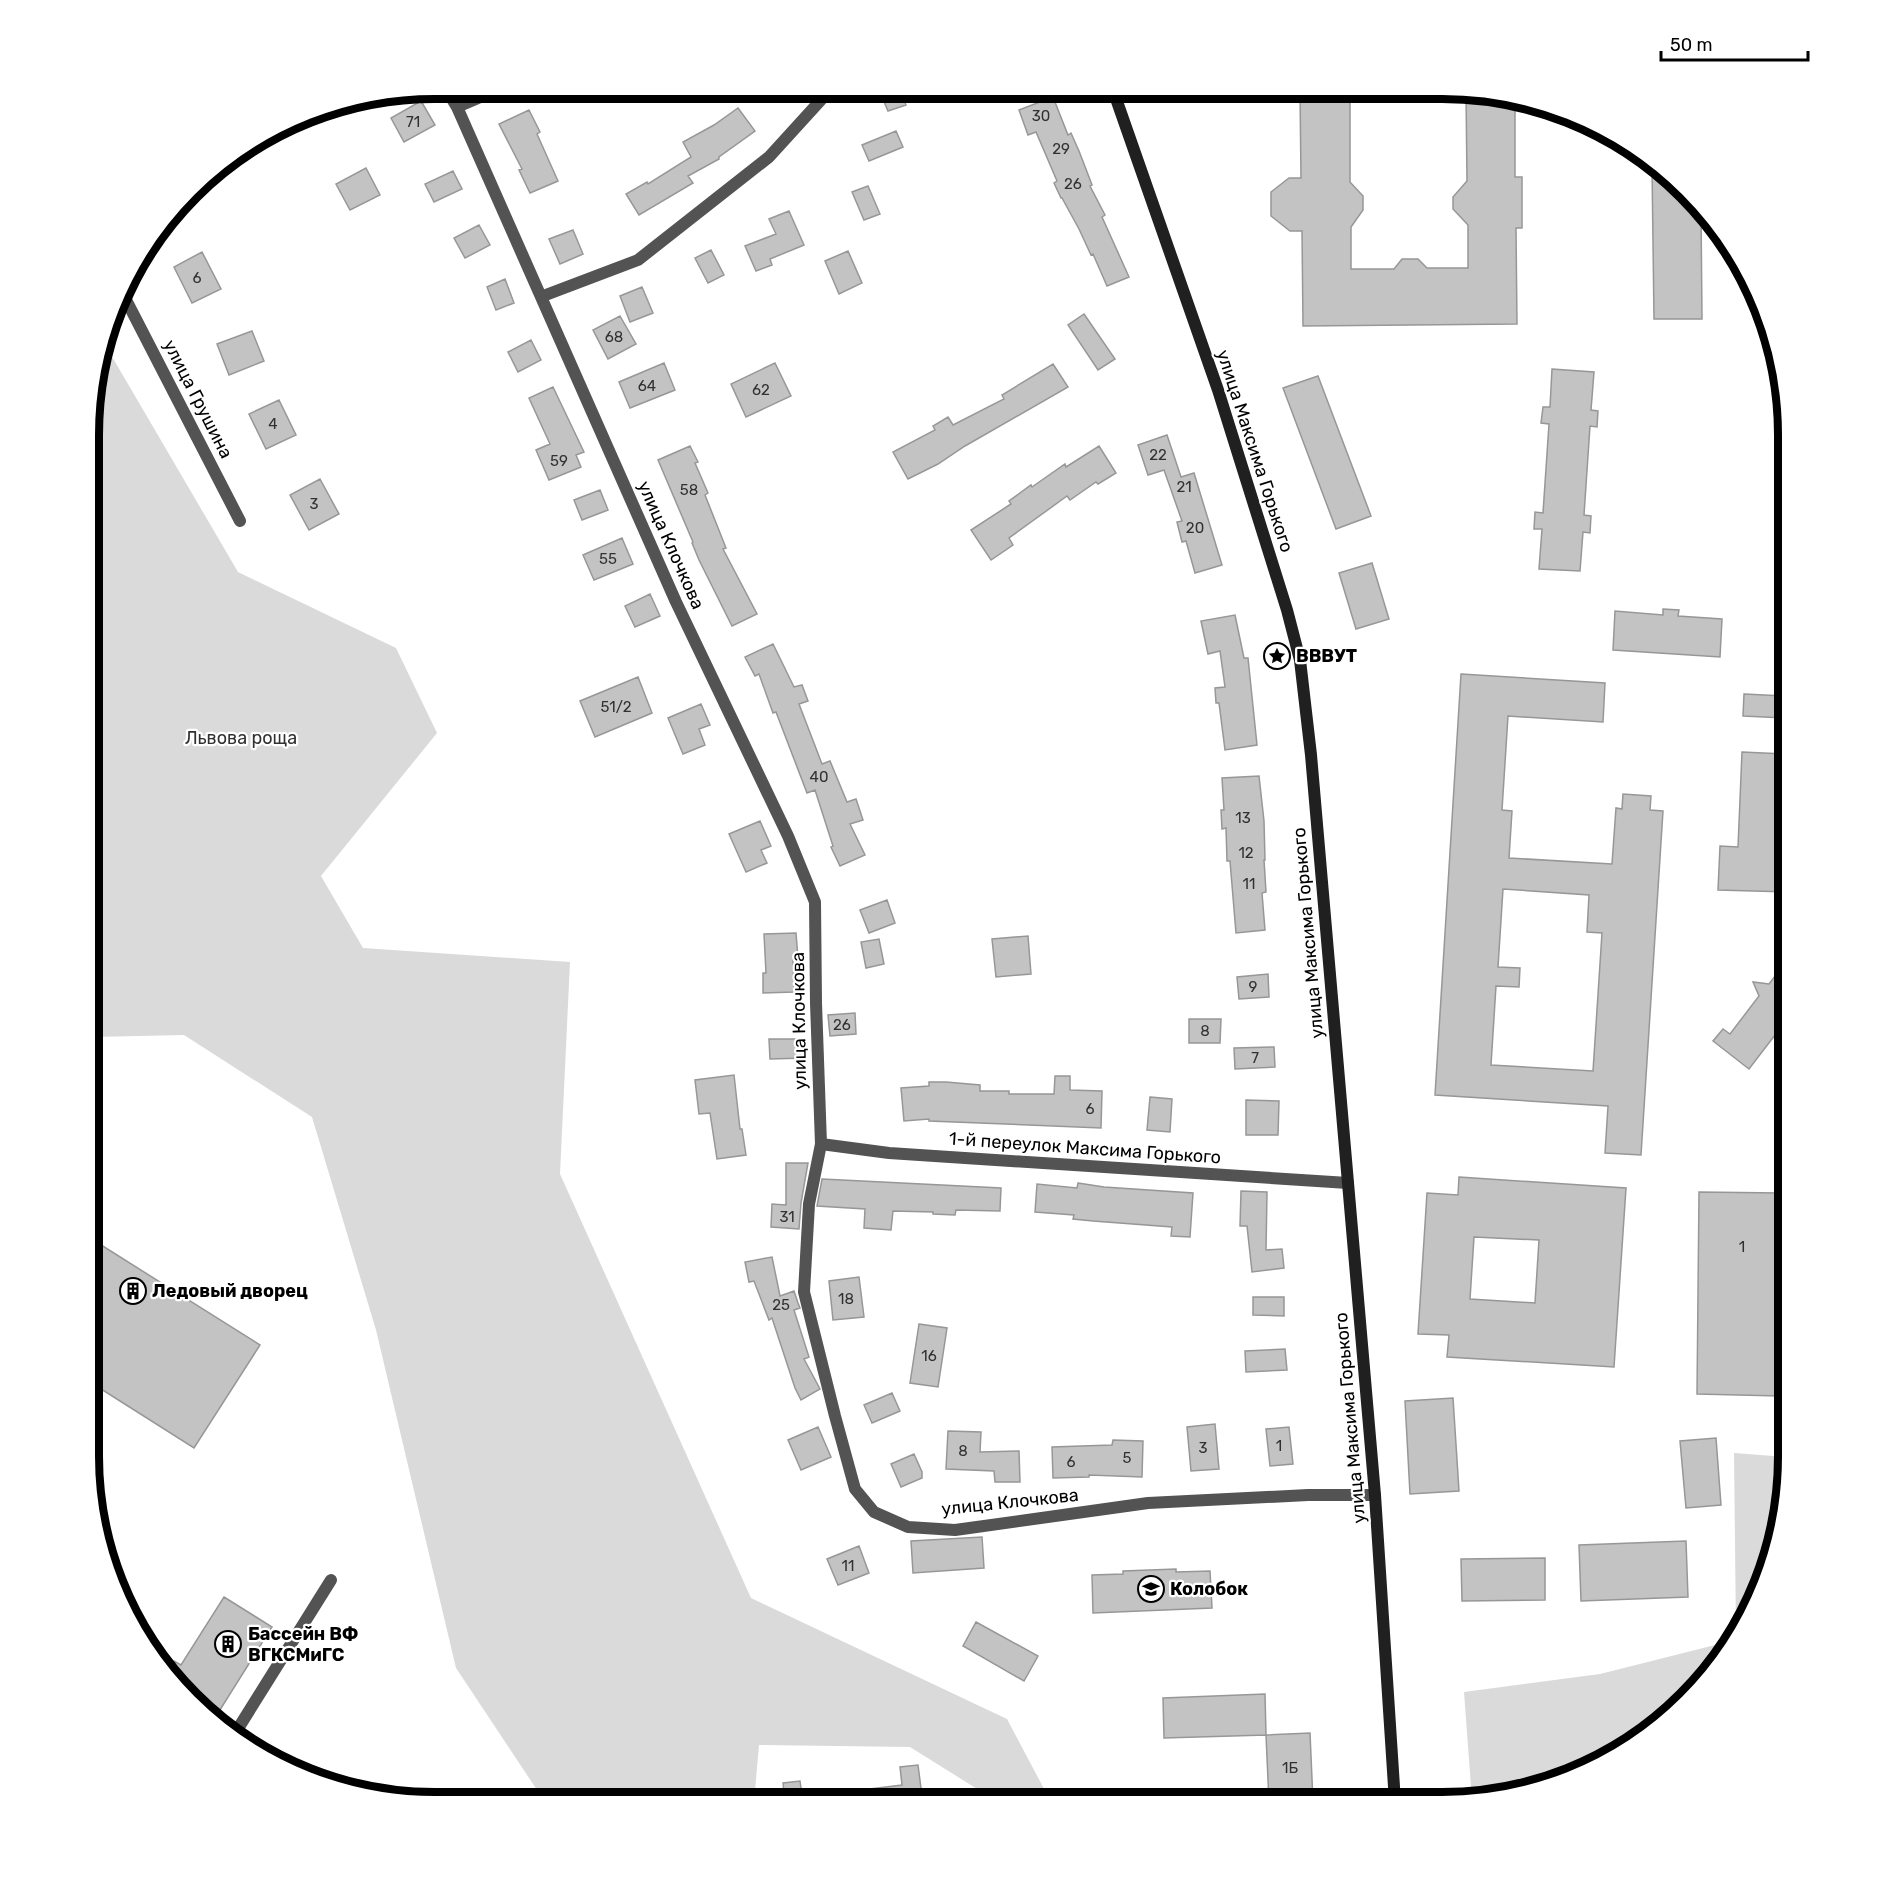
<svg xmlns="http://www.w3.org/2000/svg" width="1877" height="1891" viewBox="0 0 1877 1891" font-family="Rubik,sans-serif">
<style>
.green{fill:#dadada}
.building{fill:#c3c3c3;stroke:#979797;stroke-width:1.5;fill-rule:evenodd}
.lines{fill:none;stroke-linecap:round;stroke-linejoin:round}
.street{stroke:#535353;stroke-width:12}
.secondary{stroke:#202020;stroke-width:12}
.labels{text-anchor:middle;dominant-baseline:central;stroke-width:4.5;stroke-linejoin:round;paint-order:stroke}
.number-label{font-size:15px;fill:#313131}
.street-label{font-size:18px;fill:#000;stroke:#fff}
.poi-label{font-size:18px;font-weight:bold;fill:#000;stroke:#fff;text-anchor:start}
.park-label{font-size:18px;fill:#313131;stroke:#fff}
.rim{fill:none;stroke:#000;stroke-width:8}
</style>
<rect width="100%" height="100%" fill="#fff"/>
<path class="green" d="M104,343L238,572L396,648L437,733L321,876L363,948L570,962L560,1174L751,1598L1007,1719L1051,1802H998L910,1747L759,1745L754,1802H545L456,1668L376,1330L312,1117L184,1035L92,1037L95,368Z
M1734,1453L1788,1457V1479L1753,1610L1736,1634Z
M1731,1641L1703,1684L1653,1731L1554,1784L1472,1800L1464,1692L1600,1674Z"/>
<path class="building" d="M879,90H900L906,105L888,111Z
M1300,91H1350V182L1363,196V210L1351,227V269H1394L1402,259H1418L1427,268H1468V225L1453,209V197L1467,181L1466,91H1487L1515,101V177H1522V228H1516L1517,324L1303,326L1302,231H1290L1271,216V192L1289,178H1301Z
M1053,97L1068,135L1071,133L1079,151L1092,185L1090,186L1105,215L1102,217L1129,277L1107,286L1093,254L1091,255L1079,229L1062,198H1061L1054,183L1057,181L1036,132L1028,135L1019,110Z
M421,101L435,125L404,142L391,118Z
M738,108L755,131L719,157V159L688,176L693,183L639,215L626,194L647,182L648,184L691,157L683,142L714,125Z
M529,110L540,132L537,134L558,181L530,193L519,170L522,169L499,124Z
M896,131L903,147L869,161L862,145Z
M1652,167L1701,210L1702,319H1654Z
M366,168L380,195L350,210L336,184Z
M453,171L462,189L434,202L425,184Z
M868,186L880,214L864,220L852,192Z
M789,211L804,245L770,259L772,265L756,271L745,246L776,234L769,219Z
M479,225L490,245L465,258L454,238Z
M573,230L583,254L560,264L549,239Z
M711,250L724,275L708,283L695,258Z
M848,251L862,283L839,294L825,261Z
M202,252L221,289L192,303L174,267Z
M505,279L514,303L496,310L487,287Z
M642,287L653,313L630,322L620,296Z
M1084,314L1115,359L1098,370L1068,325Z
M620,316L636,344L608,359L593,330Z
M252,331L264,361L229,375L217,344Z
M531,340L541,360L518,372L508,352Z
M664,363L675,390L630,408L619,382Z
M775,363L791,396L746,417L731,384Z
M1053,364L1068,387L965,446L938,464L908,479L893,452L935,430L933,426L948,417L953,425L1004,399L1002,395Z
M1552,369L1594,372L1591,410L1598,411L1597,427L1590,426L1584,515L1591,516L1590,533L1583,532L1580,571L1539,569L1542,529H1534L1535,512L1543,513L1549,424L1541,423L1543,407H1550Z
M1318,376L1371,516L1336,529L1283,388Z
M553,387L584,452L576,455L581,467L549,480L536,450L550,444L529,398Z
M279,400L296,435L266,449L249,414Z
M1167,435L1181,477L1194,473L1222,565L1195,573L1186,541L1182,542L1177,522L1182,521L1164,470L1148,475L1138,445Z
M690,446L698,462L695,463L708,493L705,495L726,548L723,549L757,614L732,626L699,560L692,543L693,542L658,460Z
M1099,446L1116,473L1098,484L1096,482L1070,500L1067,496L1009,538L1013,545L991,560L971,530L1011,504L1009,501L1031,485L1032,487L1065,464L1066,467Z
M320,479L339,514L309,530L290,495Z
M600,490L608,510L582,520L574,500Z
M622,538L633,564L594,580L583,555Z
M1372,563L1389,619L1356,629L1339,573Z
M650,594L660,616L635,627L625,606Z
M1663,609L1679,610L1678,616L1722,619L1720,657L1613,650L1615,611L1663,615Z
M1235,615L1244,658H1248L1257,745L1225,750L1219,703H1216L1215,688L1225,687L1220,651L1208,654L1201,621Z
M773,644L794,687L802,685L808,701L799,704L822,764L830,761L847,802L856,799L863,820L850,824L865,855L840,866L831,847L833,846L815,790L807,793L776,712L773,713L759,674L755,676L745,657Z
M1461,674L1605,683L1603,722L1508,716L1502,810L1512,811L1509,858L1612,864L1616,808L1622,809L1623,794L1651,796L1650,810L1663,811L1641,1155L1605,1153L1608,1106L1435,1095ZM1503,889L1589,895L1587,932L1602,933L1593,1071L1491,1065L1496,986L1519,987L1520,968L1498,967Z
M638,677L652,713L595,737L580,701Z
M1744,694L1788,696V718L1743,716Z
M701,704L710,725L699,729L705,745L683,754L668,718Z
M1742,752L1788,754V892L1718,890L1720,846L1738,847Z
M1259,776L1264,821L1265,860H1264L1266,892L1262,893L1265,930L1236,933L1230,861H1227L1226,828L1222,829L1221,810H1224L1222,778Z
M760,821L771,846L761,850L767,863L746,872L729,834Z
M887,900L895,923L869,933L860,910Z
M796,933L798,958L793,959L794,992L763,993V973H766L764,934Z
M1028,936L1031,974L996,977L992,939Z
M879,939L884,964L866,968L861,942Z
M1788,959V1018L1749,1069L1713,1041L1723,1029L1730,1034L1759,996L1753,982L1769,984Z
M1268,974L1269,997L1239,999L1237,977Z
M855,1013L856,1034L830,1036L828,1015Z
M1189,1019H1221L1220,1043H1189Z
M769,1039H805V1058L770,1059Z
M1274,1047L1275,1067L1235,1069L1234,1048Z
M734,1075L740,1129H742L746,1155L717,1159L710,1113L699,1114L695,1080Z
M1055,1076H1070V1090L1102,1091L1101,1128L929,1121V1119L904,1121L901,1088L929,1086V1082H946L980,1085V1091H1009V1094H1054Z
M1150,1097L1172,1099L1170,1132L1147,1130Z
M1246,1100L1279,1101L1278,1135H1246Z
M786,1163H808L801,1203L799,1229L771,1227L772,1204L786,1205Z
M1459,1177L1626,1188L1614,1367L1447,1357L1449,1335L1418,1334L1427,1193L1458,1195ZM1474,1237L1539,1240L1535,1303L1470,1299Z
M822,1179L1001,1188L1000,1211L956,1210L955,1215L933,1214V1212L893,1211L891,1230L864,1228L865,1209L817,1206Z
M1078,1183L1104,1187L1193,1193L1190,1237L1171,1236L1172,1227L1093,1221L1073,1219L1074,1215L1035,1212L1037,1184L1077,1188Z
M1241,1191L1267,1192L1266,1250L1282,1249L1284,1268L1252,1272L1247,1226H1240Z
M1699,1192L1786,1193L1784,1396L1697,1394Z
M90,1238L260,1345L194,1448L90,1382Z
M772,1257L780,1296L794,1291L798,1303L800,1308L794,1310L809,1357L804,1359L820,1389L801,1400L795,1388L772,1318L769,1320L754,1281L749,1282L745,1262Z
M859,1277L864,1317L833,1320L829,1281Z
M1253,1297H1284V1316L1253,1315Z
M919,1324L947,1328L938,1387L910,1383Z
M1285,1349L1287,1370L1246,1372L1245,1351Z
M892,1393L900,1411L872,1423L864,1405Z
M1453,1398L1459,1491L1410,1494L1405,1401Z
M1215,1424L1219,1469L1191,1471L1187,1427Z
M818,1427L831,1457L801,1470L788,1440Z
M1289,1427L1293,1464L1270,1466L1266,1429Z
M948,1431L981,1432L980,1452L1019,1451L1020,1482H995L994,1471L946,1469Z
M1716,1438L1721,1505L1686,1508L1680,1441Z
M1113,1440L1143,1441L1142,1477L1089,1475V1477L1053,1478L1052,1447L1112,1445Z
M914,1454L922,1472V1478L901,1487L891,1464Z
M982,1537L984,1568L913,1573L911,1541Z
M1686,1541L1688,1597L1581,1601L1579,1545Z
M859,1546L869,1573L838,1585L827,1559Z
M1545,1558V1600L1462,1601L1461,1559Z
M1176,1569V1572L1210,1571L1212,1608L1093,1613L1092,1575L1123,1574V1571Z
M224,1597L272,1627L213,1721L166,1674L174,1661L181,1665Z
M976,1622L1038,1656L1024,1681L963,1646Z
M1265,1694L1266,1735L1164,1738L1163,1698Z
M1310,1733L1313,1802H1269L1266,1735Z
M918,1765L922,1796L912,1797L913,1802H846V1792L902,1785L900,1767Z
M800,1781L803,1802H785L783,1783Z"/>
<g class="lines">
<path class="street" d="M446,89L457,107L676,602L788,836L815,902L816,1003L821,1144L809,1204L804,1292L835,1416L855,1489L874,1512L908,1527L955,1530L1148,1503L1308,1495H1375
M457,107L499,89
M123,294L240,521
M543,296L638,260L769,157L830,90
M821,1144L889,1153L1348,1183
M234,1735L331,1580"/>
<path class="secondary" d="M1113,90L1218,390L1287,610L1300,660L1311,755L1375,1495L1395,1802"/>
</g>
<defs>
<symbol id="sight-ring" viewBox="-11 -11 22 22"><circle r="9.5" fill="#fff" stroke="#000" stroke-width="1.5"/><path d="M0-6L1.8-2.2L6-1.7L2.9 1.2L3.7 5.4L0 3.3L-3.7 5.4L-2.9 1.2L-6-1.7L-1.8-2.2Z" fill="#000"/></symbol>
<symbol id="building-ring" viewBox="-11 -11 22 22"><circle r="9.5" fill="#fff" stroke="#000" stroke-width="1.5"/><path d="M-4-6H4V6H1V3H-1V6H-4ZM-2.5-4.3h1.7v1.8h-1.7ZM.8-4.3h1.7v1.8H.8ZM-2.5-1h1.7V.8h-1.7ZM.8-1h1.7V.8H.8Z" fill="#000"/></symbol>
<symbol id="school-ring" viewBox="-11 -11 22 22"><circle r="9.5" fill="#fff" stroke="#000" stroke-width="1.5"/><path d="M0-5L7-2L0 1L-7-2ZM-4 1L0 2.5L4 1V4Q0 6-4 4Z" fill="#000"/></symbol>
</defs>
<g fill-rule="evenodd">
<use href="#sight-ring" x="1262" y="641" width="30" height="30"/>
<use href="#building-ring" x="118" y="1276" width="30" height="30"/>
<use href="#school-ring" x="1136" y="1574" width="30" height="30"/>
<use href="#building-ring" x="213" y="1629" width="30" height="30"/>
</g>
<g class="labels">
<g class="number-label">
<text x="1041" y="116">30</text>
<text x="413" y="122">71</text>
<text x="1061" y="149">29</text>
<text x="1073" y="184">26</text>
<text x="197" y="278">6</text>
<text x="614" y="337">68</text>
<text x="647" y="386">64</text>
<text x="761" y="390">62</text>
<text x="273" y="424">4</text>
<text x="1158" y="455">22</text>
<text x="559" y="461">59</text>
<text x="1184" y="487">21</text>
<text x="689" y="490">58</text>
<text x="314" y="504">3</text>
<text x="1195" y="528">20</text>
<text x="608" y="559">55</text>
<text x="616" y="707">51/2</text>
<text x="819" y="777">40</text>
<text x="1243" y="818">13</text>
<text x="1246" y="853">12</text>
<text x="1249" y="884">11</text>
<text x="1253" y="987">9</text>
<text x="842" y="1025">26</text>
<text x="1205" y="1031">8</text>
<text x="1255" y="1058">7</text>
<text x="1090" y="1109">6</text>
<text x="787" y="1217">31</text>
<text x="1742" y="1247">1</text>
<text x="846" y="1299">18</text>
<text x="781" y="1305">25</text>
<text x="929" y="1356">16</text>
<text x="1279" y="1446">1</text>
<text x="1203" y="1448">3</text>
<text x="963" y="1451">8</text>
<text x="1127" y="1458">5</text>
<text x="1071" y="1462">6</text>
<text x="848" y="1566">11</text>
<text x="1290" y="1768">1Б</text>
</g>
<g class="street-label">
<text transform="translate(198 399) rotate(63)">улица Грушина</text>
<text transform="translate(1255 451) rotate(72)">улица Максима Горького</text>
<text transform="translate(671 545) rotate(66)">улица Клочкова</text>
<text transform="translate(1308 933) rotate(-95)">улица Максима Горького</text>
<text transform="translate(799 1021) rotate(-91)">улица Клочкова</text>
<text transform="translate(1085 1148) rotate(4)">1-й переулок Максима Горького</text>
<text transform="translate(1350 1418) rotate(-95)">улица Максима Горького</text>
<text transform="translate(1010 1502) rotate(-6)">улица Клочкова</text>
</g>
<g class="poi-label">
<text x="1296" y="656">ВВВУТ</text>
<text x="152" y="1291">Ледовый дворец</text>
<text x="1170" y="1589">Колобок</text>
<text x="248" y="1634">Бассейн ВФ<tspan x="248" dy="21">ВГКСМиГС</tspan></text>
</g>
<g class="park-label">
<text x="241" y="738">Львова роща</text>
</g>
</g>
<path d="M0 0H1877V1891H0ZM435 99H1442A336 336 0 0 1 1778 435V1456A336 336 0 0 1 1442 1792H435A336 336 0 0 1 99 1456V435A336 336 0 0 1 435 99Z" fill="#fff" fill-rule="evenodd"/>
<path class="rim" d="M435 99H1442A336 336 0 0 1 1778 435V1456A336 336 0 0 1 1442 1792H435A336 336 0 0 1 99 1456V435A336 336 0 0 1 435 99Z"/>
<path d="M1661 51v9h147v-9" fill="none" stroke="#000000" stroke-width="3"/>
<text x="1670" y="51" font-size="18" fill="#000000" stroke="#ffffff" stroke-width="4.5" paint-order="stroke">50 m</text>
</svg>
